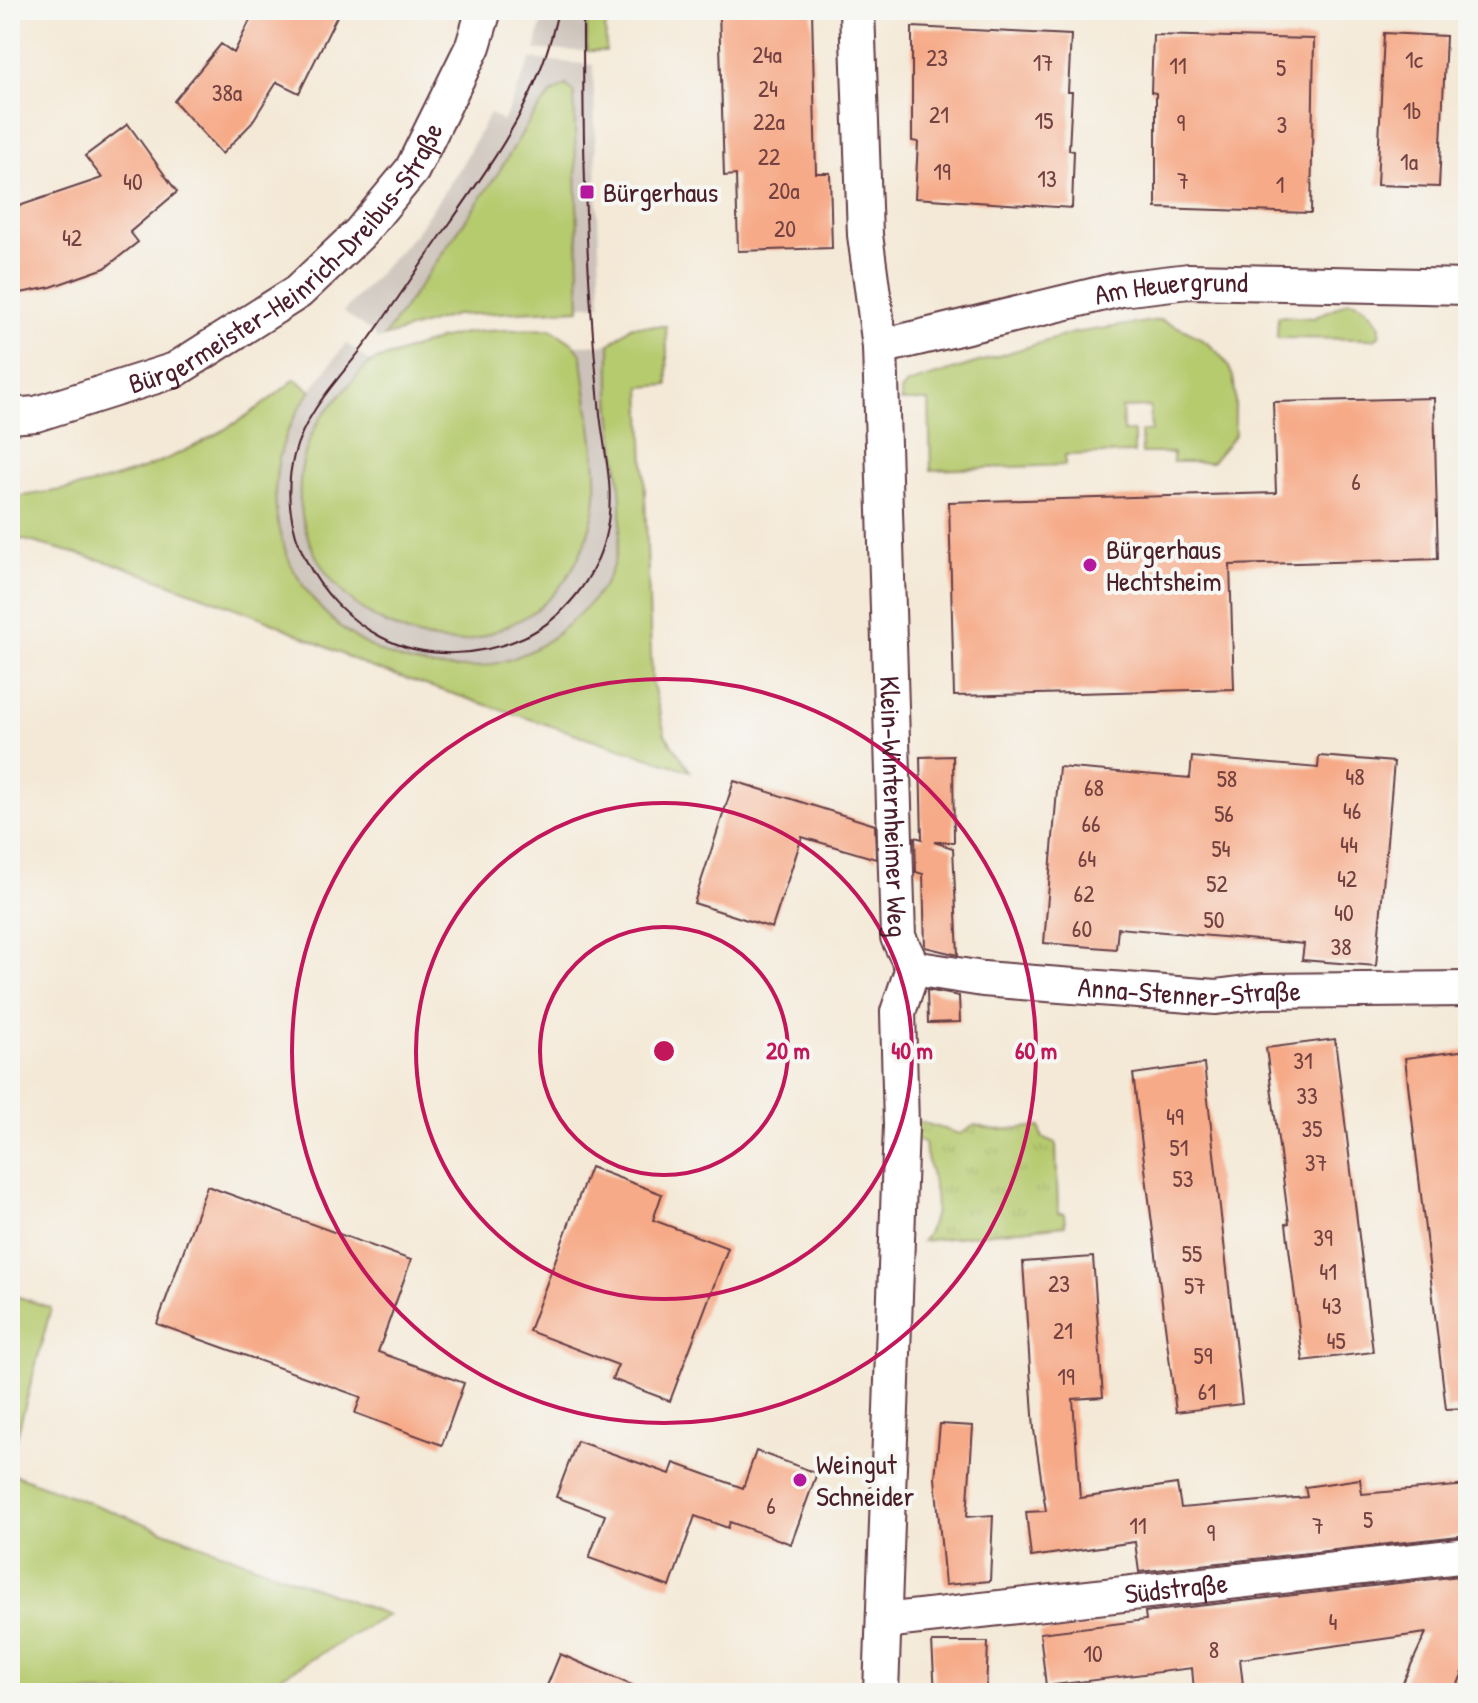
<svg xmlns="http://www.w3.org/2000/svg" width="1478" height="1703" viewBox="0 0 1478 1703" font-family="'Patrick Hand',sans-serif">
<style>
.railway{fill:#ccc2b9}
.green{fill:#b6ca6e;stroke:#80744c;stroke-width:2}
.park{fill:url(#park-tufts);stroke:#80744c;stroke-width:2}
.building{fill:#f6aa88}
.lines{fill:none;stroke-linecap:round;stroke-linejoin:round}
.minor-casing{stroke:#643d45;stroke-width:38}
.minor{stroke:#fff;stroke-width:34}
.tram{stroke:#4a1f2b;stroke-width:2}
.ring{fill:none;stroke:#c2185b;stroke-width:4}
.poi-dot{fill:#b5179e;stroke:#f6f6f2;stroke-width:3}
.labels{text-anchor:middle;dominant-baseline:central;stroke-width:8;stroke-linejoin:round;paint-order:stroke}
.number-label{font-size:24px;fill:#754242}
.poi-label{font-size:28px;fill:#4a1f2b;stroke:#f6f6f2;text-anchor:start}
.street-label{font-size:28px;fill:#4a1f2b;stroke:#f6f6f2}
.centre{fill:#c2185b;stroke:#f6f6f2;stroke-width:4}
.ring-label{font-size:24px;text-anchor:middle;font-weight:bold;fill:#c2185b;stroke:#f6f6f2;stroke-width:8;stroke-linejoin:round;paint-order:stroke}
</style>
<defs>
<pattern id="park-tufts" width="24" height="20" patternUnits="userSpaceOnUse" patternTransform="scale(2)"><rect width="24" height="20" fill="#b6ca6e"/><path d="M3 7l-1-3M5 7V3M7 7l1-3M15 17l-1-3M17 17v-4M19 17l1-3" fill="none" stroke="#9ead5f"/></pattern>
</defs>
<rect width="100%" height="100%" fill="#f6f6f2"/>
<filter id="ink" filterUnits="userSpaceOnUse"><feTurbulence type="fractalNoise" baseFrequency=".0125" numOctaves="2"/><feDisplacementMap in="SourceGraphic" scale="16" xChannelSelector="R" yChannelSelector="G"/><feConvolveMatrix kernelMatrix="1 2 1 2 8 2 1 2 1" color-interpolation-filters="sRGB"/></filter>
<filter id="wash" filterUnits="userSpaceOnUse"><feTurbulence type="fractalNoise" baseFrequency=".006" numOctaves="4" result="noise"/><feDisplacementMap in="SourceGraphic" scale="32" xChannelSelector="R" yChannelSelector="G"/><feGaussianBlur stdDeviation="1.8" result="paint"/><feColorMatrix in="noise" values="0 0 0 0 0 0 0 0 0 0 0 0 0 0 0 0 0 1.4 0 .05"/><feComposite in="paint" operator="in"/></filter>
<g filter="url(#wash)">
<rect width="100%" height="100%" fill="#f4e9d7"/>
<path class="railway" d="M544,10H587V51L535,50Z
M531,59L593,65L601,304L455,315L377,340L373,333L343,312L415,234L460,168L490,113L503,122Z
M551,329L576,345L610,344L611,408L624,522L612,570L599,593L555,636L520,656L485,667H434L408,663L362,644L325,616L308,595L282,541L276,510V475L282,443L300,405L346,343L370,362L465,333Z"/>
<path class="green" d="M587,10H605L606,51H587Z
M566,85L574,93L580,309L455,315L384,337L497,175L530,120L552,93Z
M1349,301C1364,302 1373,314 1380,326L1379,336L1373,339L1277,338L1278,316L1314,318Z
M1160,320C1187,329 1223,346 1233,377C1237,394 1234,417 1235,435L1212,462H1173V453H1142L1141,432L1151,431L1150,407L1122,408L1123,432H1134V453L1065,455V465L931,470L929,401H901V391L907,384L1073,333Z
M632,326H666L668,385L641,387L652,681L665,734L690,771L370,667L265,619L122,566L10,536V498C36,493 63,491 89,485C162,468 239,428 295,379L311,391C222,509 311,664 453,668C493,669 535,655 565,627C584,610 604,592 613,566C630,514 616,464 611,410C609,388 610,366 610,344Z
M551,329L575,345L582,356C585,397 601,468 595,506C586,556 559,604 511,624C498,630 481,639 466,641C436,644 405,634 379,620C313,583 280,505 312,434C319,417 333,404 344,391C352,382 360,371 369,364C376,358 389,357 397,354C419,346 444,336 467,333C494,329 524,330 551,329Z
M10,1294L51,1308L10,1462Z
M10,1473L388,1615L253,1693H10Z"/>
<path class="park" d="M910,1119L960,1134L975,1125C1006,1135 1011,1126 1040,1127L1042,1137L1056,1143L1058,1213H1064L1065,1225L922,1241C948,1206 930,1179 924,1143L910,1138Z"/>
<g id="blocks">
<path class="building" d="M255,10H340L299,93L277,82L251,124L222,154L174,101L221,44L234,53Z
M719,10H812L816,173H830L832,248L738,251L736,175L724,176Z
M912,27L1071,35L1068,92H1072L1069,150L1074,151L1072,208L915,198L918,142L912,141Z
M1384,33L1446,36L1439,187L1377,185Z
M1153,35L1314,39L1311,213L1156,208V93L1151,92Z
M128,124L177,192L130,232L138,242L105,268L51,287L10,295V209L102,178L85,156Z
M1434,398L1438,559L1230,565L1234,689L954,696L949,502L1276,493L1273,402Z
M953,756L954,842H934L953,848L958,955L925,947L923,874L916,872L915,837L922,839L920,757Z
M1319,756L1394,762L1376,966L1302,960L1304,944L1118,928L1116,949L1044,943L1059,767L1190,778L1192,757L1318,768Z
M734,781L875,825L876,859L802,837L772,928L694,903Z
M927,990L959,996L960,1022L928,1023Z
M1335,1039L1373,1352L1303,1361L1286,1224L1289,1223L1266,1048Z
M1468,1050V1408L1446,1409L1405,1058Z
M1204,1064L1242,1404L1176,1412L1133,1074Z
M590,1167L662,1194L653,1220L728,1248L670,1401L612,1379L618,1365L529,1331Z
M207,1186L411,1260L378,1352L464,1383L442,1445L355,1413L361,1397L157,1324Z
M1093,1257L1103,1397L1073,1399L1080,1498L1177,1484L1181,1508L1307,1497L1305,1487L1360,1479L1362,1494L1468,1485V1535L1139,1572L1135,1542L1031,1557L1026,1512L1046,1511L1034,1430L1023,1262Z
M940,1424L973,1426L967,1517L993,1515L990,1581L945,1585L935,1478Z
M577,1441L670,1474L674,1463L743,1488L756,1451L817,1473L791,1544L730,1522L728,1528L695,1516L670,1587L589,1558L605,1515L556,1497Z
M1468,1575V1661L1454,1693H1398L1426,1633L1240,1659L1243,1685L1194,1690L1192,1668L1046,1686L1040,1633L1146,1620L1145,1612Z
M932,1642H988L986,1693H935Z
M560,1654L650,1693H544Z"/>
</g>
</g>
<g filter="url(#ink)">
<use href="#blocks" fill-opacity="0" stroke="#643d45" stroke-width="2"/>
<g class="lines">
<defs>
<g id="minor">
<path id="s1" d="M857,10L865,235L880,347L898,937L913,968L898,1012L901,1126L881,1693"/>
<path id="s2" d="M880,347L1121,289L1189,281L1468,287"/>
<path id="s3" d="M10,416L36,414L175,370L298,292L360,233L412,170L473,46L484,10"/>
<path id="s4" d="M913,968L983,979L1216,997L1262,991L1468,989"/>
<path id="s5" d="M884,1621L1468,1555"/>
</g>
</defs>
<use href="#minor" class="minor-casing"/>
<use href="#minor" class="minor"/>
<path class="tram" d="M558,10C541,94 498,154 450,223C423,261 397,300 370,338C343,375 306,409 294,455C275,527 316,603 381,637C425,660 480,657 524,637C563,619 595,579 605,537C616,494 605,457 600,414C597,383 594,352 592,321C584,218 583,113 583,10"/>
</g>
</g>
<g class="ring">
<circle cx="664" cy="1051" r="124"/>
<circle cx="664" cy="1051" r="248"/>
<circle cx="664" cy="1051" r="372"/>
</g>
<g class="poi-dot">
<rect x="579" y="184" width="16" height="16" rx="4"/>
<circle cx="1090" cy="565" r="8"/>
<circle cx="800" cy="1480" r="8"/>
</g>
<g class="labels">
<g class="number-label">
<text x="767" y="54">24a</text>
<text x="937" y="57">23</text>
<text x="1414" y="59">1c</text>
<text x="1043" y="62">17</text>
<text x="1178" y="65">11</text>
<text x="1281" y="67">5</text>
<text x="768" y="88">24</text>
<text x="227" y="92">38a</text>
<text x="1412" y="110">1b</text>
<text x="939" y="114">21</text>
<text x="1044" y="120">15</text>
<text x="769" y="121">22a</text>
<text x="1181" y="122">9</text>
<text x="1282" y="124">3</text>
<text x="769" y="156">22</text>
<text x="1409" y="161">1a</text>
<text x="942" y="171">19</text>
<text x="1047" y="178">13</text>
<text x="1183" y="180">7</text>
<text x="133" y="181">40</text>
<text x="1280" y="184">1</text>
<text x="784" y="190">20a</text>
<text x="785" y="228">20</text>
<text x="72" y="237">42</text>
<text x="1356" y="481">6</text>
<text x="1355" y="776">48</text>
<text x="1227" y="778">58</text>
<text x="1094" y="787">68</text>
<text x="1352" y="810">46</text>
<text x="1224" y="813">56</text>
<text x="1091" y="823">66</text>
<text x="1349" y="844">44</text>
<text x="1221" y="848">54</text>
<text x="1087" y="858">64</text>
<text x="1347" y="878">42</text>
<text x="1217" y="883">52</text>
<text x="1084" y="893">62</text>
<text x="1344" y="912">40</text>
<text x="1214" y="919">50</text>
<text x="1082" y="928">60</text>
<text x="1341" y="946">38</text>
<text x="1303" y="1060">31</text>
<text x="1307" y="1095">33</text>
<text x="1175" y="1116">49</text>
<text x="1312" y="1128">35</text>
<text x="1179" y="1147">51</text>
<text x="1316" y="1162">37</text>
<text x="1183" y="1178">53</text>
<text x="1323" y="1237">39</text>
<text x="1192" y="1253">55</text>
<text x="1328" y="1271">41</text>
<text x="1059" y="1283">23</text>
<text x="1195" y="1285">57</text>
<text x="1332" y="1305">43</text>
<text x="1063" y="1330">21</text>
<text x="1336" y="1340">45</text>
<text x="1203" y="1355">59</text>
<text x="1066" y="1376">19</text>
<text x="1207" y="1391">61</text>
<text x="771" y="1505">6</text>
<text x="1368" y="1519">5</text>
<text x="1138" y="1525">11</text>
<text x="1318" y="1525">7</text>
<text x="1211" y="1532">9</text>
<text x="1333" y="1621">4</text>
<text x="1214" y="1649">8</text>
<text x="1093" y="1653">10</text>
</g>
<g class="poi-label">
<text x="603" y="192">Bürgerhaus</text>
<text x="1106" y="549">Bürgerhaus<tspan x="1106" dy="32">Hechtsheim</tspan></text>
<text x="816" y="1464">Weingut<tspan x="816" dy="32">Schneider</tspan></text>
</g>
<g class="street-label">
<text stroke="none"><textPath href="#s3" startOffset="330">Bürgermeister-Heinrich-Dreibus-Straße</textPath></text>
<text stroke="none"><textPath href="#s2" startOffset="298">Am Heuergrund</textPath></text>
<text stroke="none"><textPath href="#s1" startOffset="798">Klein-Winternheimer Weg</textPath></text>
<text stroke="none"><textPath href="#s4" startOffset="278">Anna-Stenner-Straße</textPath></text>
<text stroke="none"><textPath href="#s5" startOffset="294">Südstraße</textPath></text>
</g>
</g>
<circle cx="664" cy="1051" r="12" class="centre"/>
<g class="ring-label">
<text x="788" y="1059">20 m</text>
<text x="912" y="1059">40 m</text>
<text x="1036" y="1059">60 m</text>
</g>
<rect width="1478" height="1703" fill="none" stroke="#f6f6f2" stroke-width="40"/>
</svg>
